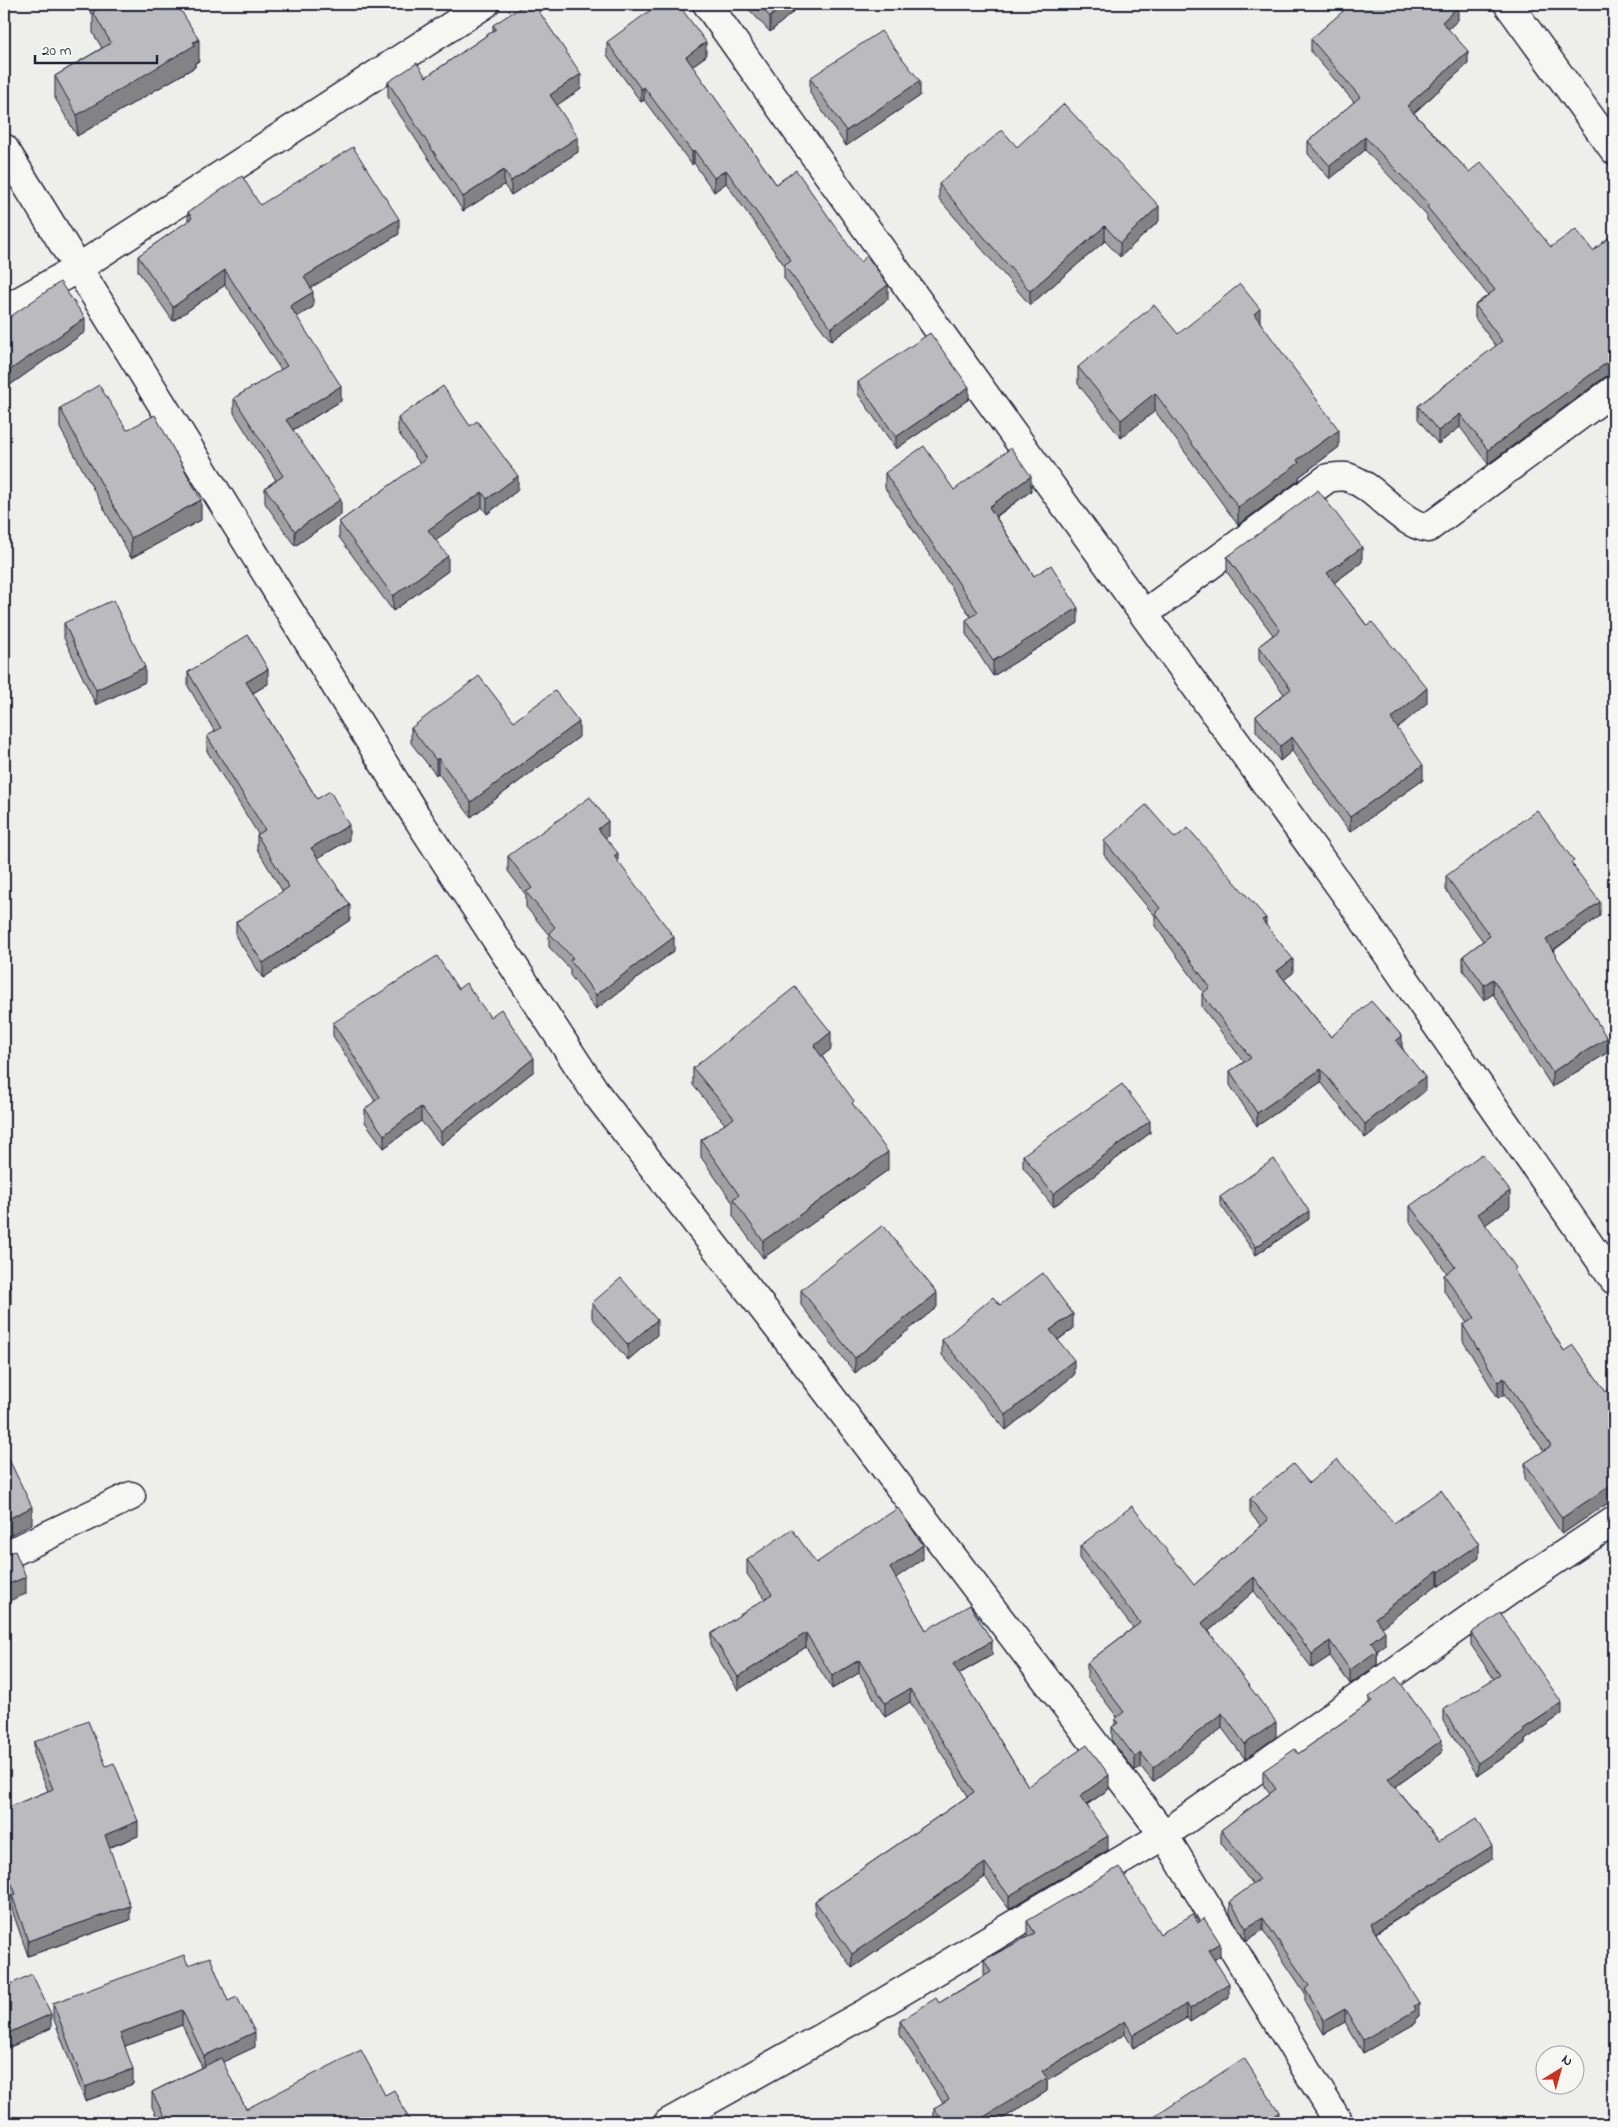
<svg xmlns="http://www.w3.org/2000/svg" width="1618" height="2127" viewBox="0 0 1618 2127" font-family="'Indie Flower',sans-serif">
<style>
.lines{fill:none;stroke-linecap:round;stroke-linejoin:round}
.minor-casing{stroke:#22223b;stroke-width:31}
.minor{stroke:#f6f6f2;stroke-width:28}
.wall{fill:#a1a1a4;stroke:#22223b}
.shaded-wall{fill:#838386;stroke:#22223b}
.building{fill:#bbbbbf;stroke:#22223b}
</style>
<rect width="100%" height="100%" fill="#eeeeeb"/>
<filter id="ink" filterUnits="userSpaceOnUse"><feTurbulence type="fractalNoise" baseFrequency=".02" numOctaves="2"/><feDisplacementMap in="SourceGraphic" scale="10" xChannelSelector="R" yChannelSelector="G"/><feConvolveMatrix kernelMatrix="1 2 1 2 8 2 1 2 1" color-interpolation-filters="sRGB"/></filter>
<g filter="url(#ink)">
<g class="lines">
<defs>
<path id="minor" d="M707,4L947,342L1350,900L1614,1280
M1508,4L1614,150
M4,148L416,816L598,1096L803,1360L1164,1835L1339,2123
M4,310L78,268L485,4
M1144,614L1328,478C1334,477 1341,476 1347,477C1378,487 1396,522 1428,528L1614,390
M4,1556L131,1496
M668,2123L869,2011L1164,1835L1516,1586L1614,1521"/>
</defs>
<use href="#minor" class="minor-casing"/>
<use href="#minor" class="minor"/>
</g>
<path class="wall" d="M85,4H177L199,61L195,63V67L77,136L55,98V76L102,48L93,33V16Z
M744,4H802L770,32Z
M1337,4H1455L1458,20L1448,29L1468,64L1414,113L1469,172L1551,247L1593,251L1614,233V375L1613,374L1605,377L1488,464L1460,427L1438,444L1418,419V406L1496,346L1475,318V305L1488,295L1427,220V216L1365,150L1330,179L1308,154V141L1354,102L1311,52V39L1343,12Z
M493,25L581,89L556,105L578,152L511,195L504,185L463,211L388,97V82L426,77L493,31Z
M607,42L706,56L692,66L776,184L860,262L888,299L831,341L784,278V265L726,183L714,192L694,163L692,165L644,100L641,102L607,55Z
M810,78L920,96L846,146L810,93Z
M1017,147L1159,221L1120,257L1105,241L1030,305L939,199V184Z
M260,205L399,234L310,288L313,307L297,317L341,401L293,430L341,514L295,546L265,503V488L276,480L234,413V398L281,370L225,285L173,321L138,271V256L188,221V212Z
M4,321L85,332L10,385L4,376Z
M1260,322L1339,447L1299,477V480L1238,525L1155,411L1121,438L1078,384V367L1178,334Z
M858,382L969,399L896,449L858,394Z
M60,408L127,430L201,520L131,558L60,428Z
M398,418L470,426L518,490L487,514L482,507L435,540L448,571L393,611L339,537V522L420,464L398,432Z
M885,473L954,490L1031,491L996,517L1034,576L1078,623L993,676L966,634V620L971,617L885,488Z
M1227,557L1362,562L1334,583L1427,703L1397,728L1423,780L1350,832L1292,751L1280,761L1256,731V716L1284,694L1259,660V646L1273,635L1227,572Z
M64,623L145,682L96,705L64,638Z
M188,672L268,684L253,693L317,799L349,840L318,858L350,920L263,978L236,937V922L283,892L257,849V835L258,834L207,751V736L215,732L188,686Z
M411,728L579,737L471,817L438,773L436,775L411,743Z
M608,836L605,838L618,862L674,951L596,1009L570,975V969L549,947V935L526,907V895L508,871V856Z
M1175,838L1266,925L1293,973L1284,979L1331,1037L1402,1047L1425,1091L1365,1138L1321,1082L1257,1126L1230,1085V1071L1244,1062L1202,1007V994L1203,992L1155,926V916L1104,855V841Z
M1574,866L1600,916L1553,951L1607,1053L1552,1087L1493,994L1484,1000L1463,970V956L1483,941L1446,890V876Z
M458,989L490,1017L534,1071L441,1145L421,1121L384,1148L365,1122V1109L375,1101L333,1036V1023Z
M831,1049L822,1056L854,1106L888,1170L763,1258L733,1216V1203L701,1157V1140L725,1124L693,1085V1068Z
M1150,1133L1053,1207L1023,1167V1155Z
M1220,1197L1309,1219L1256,1255L1220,1204Z
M1410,1206L1510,1207L1485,1225L1564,1351L1606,1392L1614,1386V1499L1562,1534L1525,1479V1463L1544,1451L1504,1394L1498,1398L1463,1341V1325L1467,1323L1444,1291V1275L1447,1273L1410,1222Z
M801,1290L937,1307L855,1373L801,1305Z
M592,1303L657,1335L628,1360L592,1318Z
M1000,1305L1073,1329L1058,1340L1074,1375L1006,1430L942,1355V1340Z
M1309,1483L1394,1523L1479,1558L1439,1586L1438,1584L1381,1627L1385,1645L1377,1651V1665L1350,1684L1330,1656L1312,1668L1254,1591L1209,1631L1276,1737L1245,1759L1222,1728L1153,1782L1141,1767L1135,1771L1112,1741V1727L1115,1725V1719L1117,1717L1087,1677V1663L1133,1628L1080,1560V1546L1194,1585L1261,1526L1250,1513V1499Z
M923,1559L895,1578L926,1630L992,1655L959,1674L1028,1786L1109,1789L1087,1805L1108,1850L1009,1909L985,1877L852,1968L815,1915V1901L968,1796L910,1702L885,1717L859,1673L832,1689L806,1647L738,1690L711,1647V1634L765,1599L747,1574V1560L816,1563Z
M1471,1633L1562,1714L1525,1740V1743L1478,1775L1443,1721V1710L1494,1679L1471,1645Z
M1369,1697L1442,1753L1395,1787L1439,1841L1492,1859L1376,1933L1419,2016L1416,2018V2023L1363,2053L1345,2022L1324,2034L1305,2002V1993L1263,1930L1246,1941L1230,1914V1901L1253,1885L1221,1843V1830L1270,1793L1263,1784V1771L1298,1754L1369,1703Z
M34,1742L106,1766L138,1836L109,1848L130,1920L28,1956L12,1910V1899L4,1879V1809L48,1791L34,1757Z
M1027,1921L1160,1934L1220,1956L1214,1960L1229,1997L1190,2022L1187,2018L1133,2048L1125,2034L1047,2081V2091L996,2123H936L934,2121V2108L943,2103L900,2035V2021L939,2003L985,1975L984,1973V1960L1028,1936L1027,1935Z
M188,1965L228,2001L255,2047L222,2062L246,2109L385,2095L411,2123H160L152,2107V2092L202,2067L182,2025L125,2046L133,2084L85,2101L53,2017V2003Z
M4,1987L51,2028L6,2049L4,2044Z"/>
<path class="shaded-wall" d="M785,4H802L770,32V17Z
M1458,7V20L1442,35V22Z
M199,40V61L195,63V67L77,136V115Z
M706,42V56L686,70V57Z
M1468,51V64L1407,119V106Z
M581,74V89L550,110V95Z
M920,81V96L846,146V131Z
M644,87V100L641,102V89Z
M578,137V152L511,195V181Z
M1365,137V150L1330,179V166Z
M694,150V163L692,165V152Z
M504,170V185L463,211V197Z
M726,170V183L714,192V178Z
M1159,206V221L1120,257V243Z
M399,219V234L304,292V277Z
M1105,226V241L1030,305V291Z
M225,270V285L173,321V307Z
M888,285V299L831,341V328Z
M1614,290V303L1608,295Z
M313,292V307L290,321V306Z
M1260,309V327L1254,314Z
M85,318V332L10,385V370Z
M1613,361V374L1605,377L1488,464V450L1605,364Z
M341,386V401L286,434V420Z
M969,387V399L896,449V437Z
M1155,393V411L1121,438V420Z
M1460,414V427L1438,444V431Z
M1339,430V447L1299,477V480L1238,525V507L1297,460Z
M518,476V490L487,514V499Z
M1031,476V491L989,521V507Z
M482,492V507L428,545V530Z
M341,499V514L295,546V531Z
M201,500V520L131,558V538Z
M1362,547V562L1327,588V573Z
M448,556V571L393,611V596Z
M1078,608V623L993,676V661Z
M145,667V682L96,705V690Z
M268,669V684L246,697V682Z
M1427,688V703L1391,734V719Z
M579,722V737L471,817V802Z
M1292,737V751L1280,761V746Z
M438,758V773L436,775V760Z
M1423,765V780L1350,832V817Z
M608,821V836L598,844V829Z
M349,825V840L311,862V848Z
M618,853V867L614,856Z
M1600,902V916L1546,955V940Z
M350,905V920L263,978V963Z
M1266,918V932L1262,920Z
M674,937V951L596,1009V995Z
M1293,959V973L1277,985V971Z
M1493,979V994L1484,1000V985Z
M831,1032V1049L814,1063V1046Z
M1402,1036V1050L1396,1041Z
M1607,1038V1053L1552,1087V1072Z
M534,1058V1071L441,1145V1132Z
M1321,1069V1082L1257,1126V1113Z
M1425,1077V1091L1365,1138V1124Z
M421,1107V1121L384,1148V1135Z
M1150,1121V1133L1053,1207V1194Z
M888,1152V1170L763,1258V1241Z
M1510,1191V1207L1478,1230V1214Z
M1309,1211V1219L1256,1255V1247Z
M11,1287V1304L4,1308V1291Z
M937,1293V1307L855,1373V1358Z
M1073,1314V1329L1050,1345V1330Z
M657,1320V1335L628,1360V1345Z
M1074,1360V1375L1006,1430V1415Z
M1504,1378V1394L1498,1398V1382Z
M1614,1483V1499L1562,1534V1518Z
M32,1507V1524L4,1538V1521Z
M1479,1544V1558L1439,1586V1572Z
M923,1545V1559L890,1582V1568Z
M1438,1570V1584L1375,1632V1618Z
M26,1577V1594L4,1603V1586Z
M1254,1577V1591L1202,1637V1623Z
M1385,1631V1645L1377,1651V1665L1350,1684V1670L1371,1642Z
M806,1633V1647L738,1690V1677Z
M992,1641V1655L953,1677V1664Z
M1330,1641V1656L1312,1668V1654Z
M859,1660V1673L832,1689V1676Z
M910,1689V1702L885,1717V1703Z
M1562,1703V1714L1525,1740V1743L1478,1775V1763L1523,1729Z
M1222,1713V1728L1153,1782V1768Z
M1276,1722V1737L1245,1759V1744Z
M1442,1740V1753L1388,1792V1779Z
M1141,1753V1767L1135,1771V1757Z
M1109,1775V1789L1080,1809V1796Z
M138,1821V1836L105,1849V1835Z
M1108,1836V1850L1009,1909V1896Z
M1492,1846V1859L1370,1936V1924Z
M985,1863V1877L852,1968V1954Z
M130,1906V1920L28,1956V1941Z
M1263,1918V1930L1246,1941V1928Z
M1220,1943V1956L1208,1963V1950Z
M1229,1983V1997L1190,2022V2009Z
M1419,2003V2016L1416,2018V2023L1363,2053V2040Z
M1187,2004V2018L1133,2048V2035Z
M1345,2009V2022L1324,2034V2021Z
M182,2010V2025L120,2048V2033Z
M51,2014V2028L6,2049V2034Z
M1125,2021V2034L1047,2081V2091L996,2123H974L1042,2071Z
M255,2032V2047L204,2071V2056Z
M133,2069V2084L85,2101V2087Z
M1279,2112V2123H1271V2118Z"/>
<path class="building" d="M99,4H177L199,40L193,42L195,45L77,115L55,76L111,43L93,12L101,6Z
M526,4H534L581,74L550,95L578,137L511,181L504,170L463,197L388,82L417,63L426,77L496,29L493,25Z
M659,4H678L706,42L686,57L776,184L796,170L860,262L867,256L888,285L831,328L784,265L791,260L726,170L714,178L694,150L692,152L644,87L641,89L607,42Z
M758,4H785L770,17Z
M1347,4H1455L1458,7L1442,22L1468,51L1407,106L1469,172L1481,162L1551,247L1576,229L1593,251L1614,233V290L1608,295L1614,303V361H1613L1605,364L1488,450L1460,414L1438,431L1418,406L1502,341L1475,305L1495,290L1427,207L1429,205L1365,137L1330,166L1308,141L1360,97L1311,39L1349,6Z
M881,31L920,81L846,131L810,78Z
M1064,104L1159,206L1120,243L1105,226L1030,291L939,184L1002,130L1017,147Z
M353,147L399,219L304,277L313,292L290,306L341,386L286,420L341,499L295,531L265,488L283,476L234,398L287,366L225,270L173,307L138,256L192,218L188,212L242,176L260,205Z
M60,282L85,318L10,370L4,361V321Z
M1240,284L1260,309L1254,314L1339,430L1297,460L1299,463L1238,507L1155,393L1121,420L1078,367L1154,305L1178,334Z
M930,333L969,387L896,437L858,382Z
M99,385L127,430L155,415L201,500L131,538L60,408Z
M443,386L470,426L477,421L518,476L487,499L482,492L428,530L448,556L393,596L339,522L426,459L398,418Z
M924,446L954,490L1011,448L1031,476L989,507L1034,576L1051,565L1078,608L993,661L966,620L978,612L885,473Z
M1318,490L1362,547L1327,573L1367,626L1372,622L1427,688L1391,719L1423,765L1350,817L1292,737L1280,746L1256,716L1291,689L1259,646L1280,630L1227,557Z
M113,600L145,667L96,690L64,623Z
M248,635L268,669L246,682L317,799L330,791L349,825L311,848L350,905L263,963L236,922L289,887L257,835L265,830L207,736L221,728L188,672Z
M479,676L514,721L555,691L579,722L471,802L438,758L436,760L411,728Z
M590,797L608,821L598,829L618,853L614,856L674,937L596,995L570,960L573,958L549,933L555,927L526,892L532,888L508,856Z
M1146,805L1175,838L1188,828L1266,918L1262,920L1293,959L1277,971L1331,1037L1371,1001L1402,1036L1396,1041L1425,1077L1365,1124L1321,1069L1257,1113L1230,1071L1251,1058L1202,994L1210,987L1155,913L1160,908L1104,841Z
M1537,810L1574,861L1571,863L1600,902L1546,940L1607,1038L1552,1072L1493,979L1484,985L1463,956L1490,936L1446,876Z
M437,956L458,989L466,983L490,1017L501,1009L534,1058L441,1132L421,1107L384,1135L365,1109L380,1097L333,1023Z
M795,987L831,1032L814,1046L854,1101L852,1103L888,1152L763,1241L733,1199L739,1195L701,1140L734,1118L693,1068Z
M1122,1084L1150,1121L1053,1194L1023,1155Z
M1482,1154L1510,1191L1478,1214L1516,1268L1514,1270L1564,1351L1573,1345L1606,1392L1614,1386V1483L1562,1518L1525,1463L1551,1446L1504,1378L1498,1382L1463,1325L1475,1318L1444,1275L1455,1267L1410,1206Z
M1274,1159L1309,1211L1256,1247L1220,1197Z
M883,1225L937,1293L855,1358L801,1290Z
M1043,1273L1073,1314L1050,1330L1074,1360L1006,1415L942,1340L993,1297L1000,1305Z
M4,1274L11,1287L4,1291Z
M621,1278L657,1320L628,1345L592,1303Z
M4,1449L32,1507L4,1521Z
M1337,1459L1394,1523L1441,1490L1479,1544L1439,1572L1438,1570L1375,1618L1385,1631L1371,1642L1377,1651L1350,1670L1330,1641L1312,1654L1254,1577L1202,1623L1276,1722L1245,1744L1222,1713L1153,1768L1141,1753L1135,1757L1112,1727L1118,1723L1115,1719L1124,1712L1087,1663L1140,1623L1080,1546L1132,1506L1194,1585L1268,1520L1250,1499L1293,1464L1309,1483Z
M898,1508L923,1545L890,1568L926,1630L970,1605L992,1641L953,1664L1028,1786L1087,1745L1109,1775L1080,1796L1108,1836L1009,1896L985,1863L852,1954L815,1901L974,1792L910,1689L885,1703L859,1660L832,1676L806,1633L738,1677L711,1634L772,1594L747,1560L792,1529L816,1563Z
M15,1551L26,1577L4,1586V1554Z
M1500,1613L1562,1703L1523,1729L1525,1732L1478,1763L1443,1710L1500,1675L1471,1633Z
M1396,1677L1442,1740L1388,1779L1439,1841L1476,1819L1492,1846L1370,1924L1419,2003L1414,2006L1416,2010L1363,2040L1345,2009L1324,2021L1305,1989L1309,1986L1263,1918L1246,1928L1230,1901L1259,1880L1221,1830L1276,1789L1263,1771L1295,1749L1298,1754L1372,1701L1369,1697Z
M88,1721L106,1766L114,1763L138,1821L105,1835L130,1906L28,1941L12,1895L16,1894L4,1865V1809L53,1789L34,1742Z
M1119,1867L1160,1934L1193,1914L1198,1923L1204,1918L1220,1943L1208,1950L1229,1983L1190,2009L1187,2004L1133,2035L1125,2021L1042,2071L1047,2078L974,2123H944L934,2108L949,2099L900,2021L936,1998L939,2003L991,1972L984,1960L1035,1933L1027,1921Z
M184,1955L188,1965L210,1957L228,2001L237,1997L255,2032L204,2056L182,2010L120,2033L133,2069L85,2087L53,2003Z
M32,1974L51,2014L6,2034L4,2029V1987Z
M361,2050L385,2095L394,2090L411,2123H168L152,2092L221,2058L246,2109Z
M1244,2058L1279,2112L1271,2118L1274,2123H1145Z"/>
</g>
<rect width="1618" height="2127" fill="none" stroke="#f6f6f2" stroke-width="20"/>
<rect x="10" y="10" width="1598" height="2107" fill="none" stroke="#22223b" stroke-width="2" filter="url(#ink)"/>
<g transform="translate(1560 2070) rotate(37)"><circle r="24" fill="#f6f6f2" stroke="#a1a1a9"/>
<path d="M0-4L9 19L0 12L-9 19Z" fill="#c8321e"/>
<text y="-8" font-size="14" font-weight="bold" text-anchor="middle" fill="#22223b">N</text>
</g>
<path d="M35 55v8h122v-8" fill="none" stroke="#22223b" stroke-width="2.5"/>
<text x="42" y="55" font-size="15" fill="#22223b" stroke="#f6f6f2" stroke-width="4" paint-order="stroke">20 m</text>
</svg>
